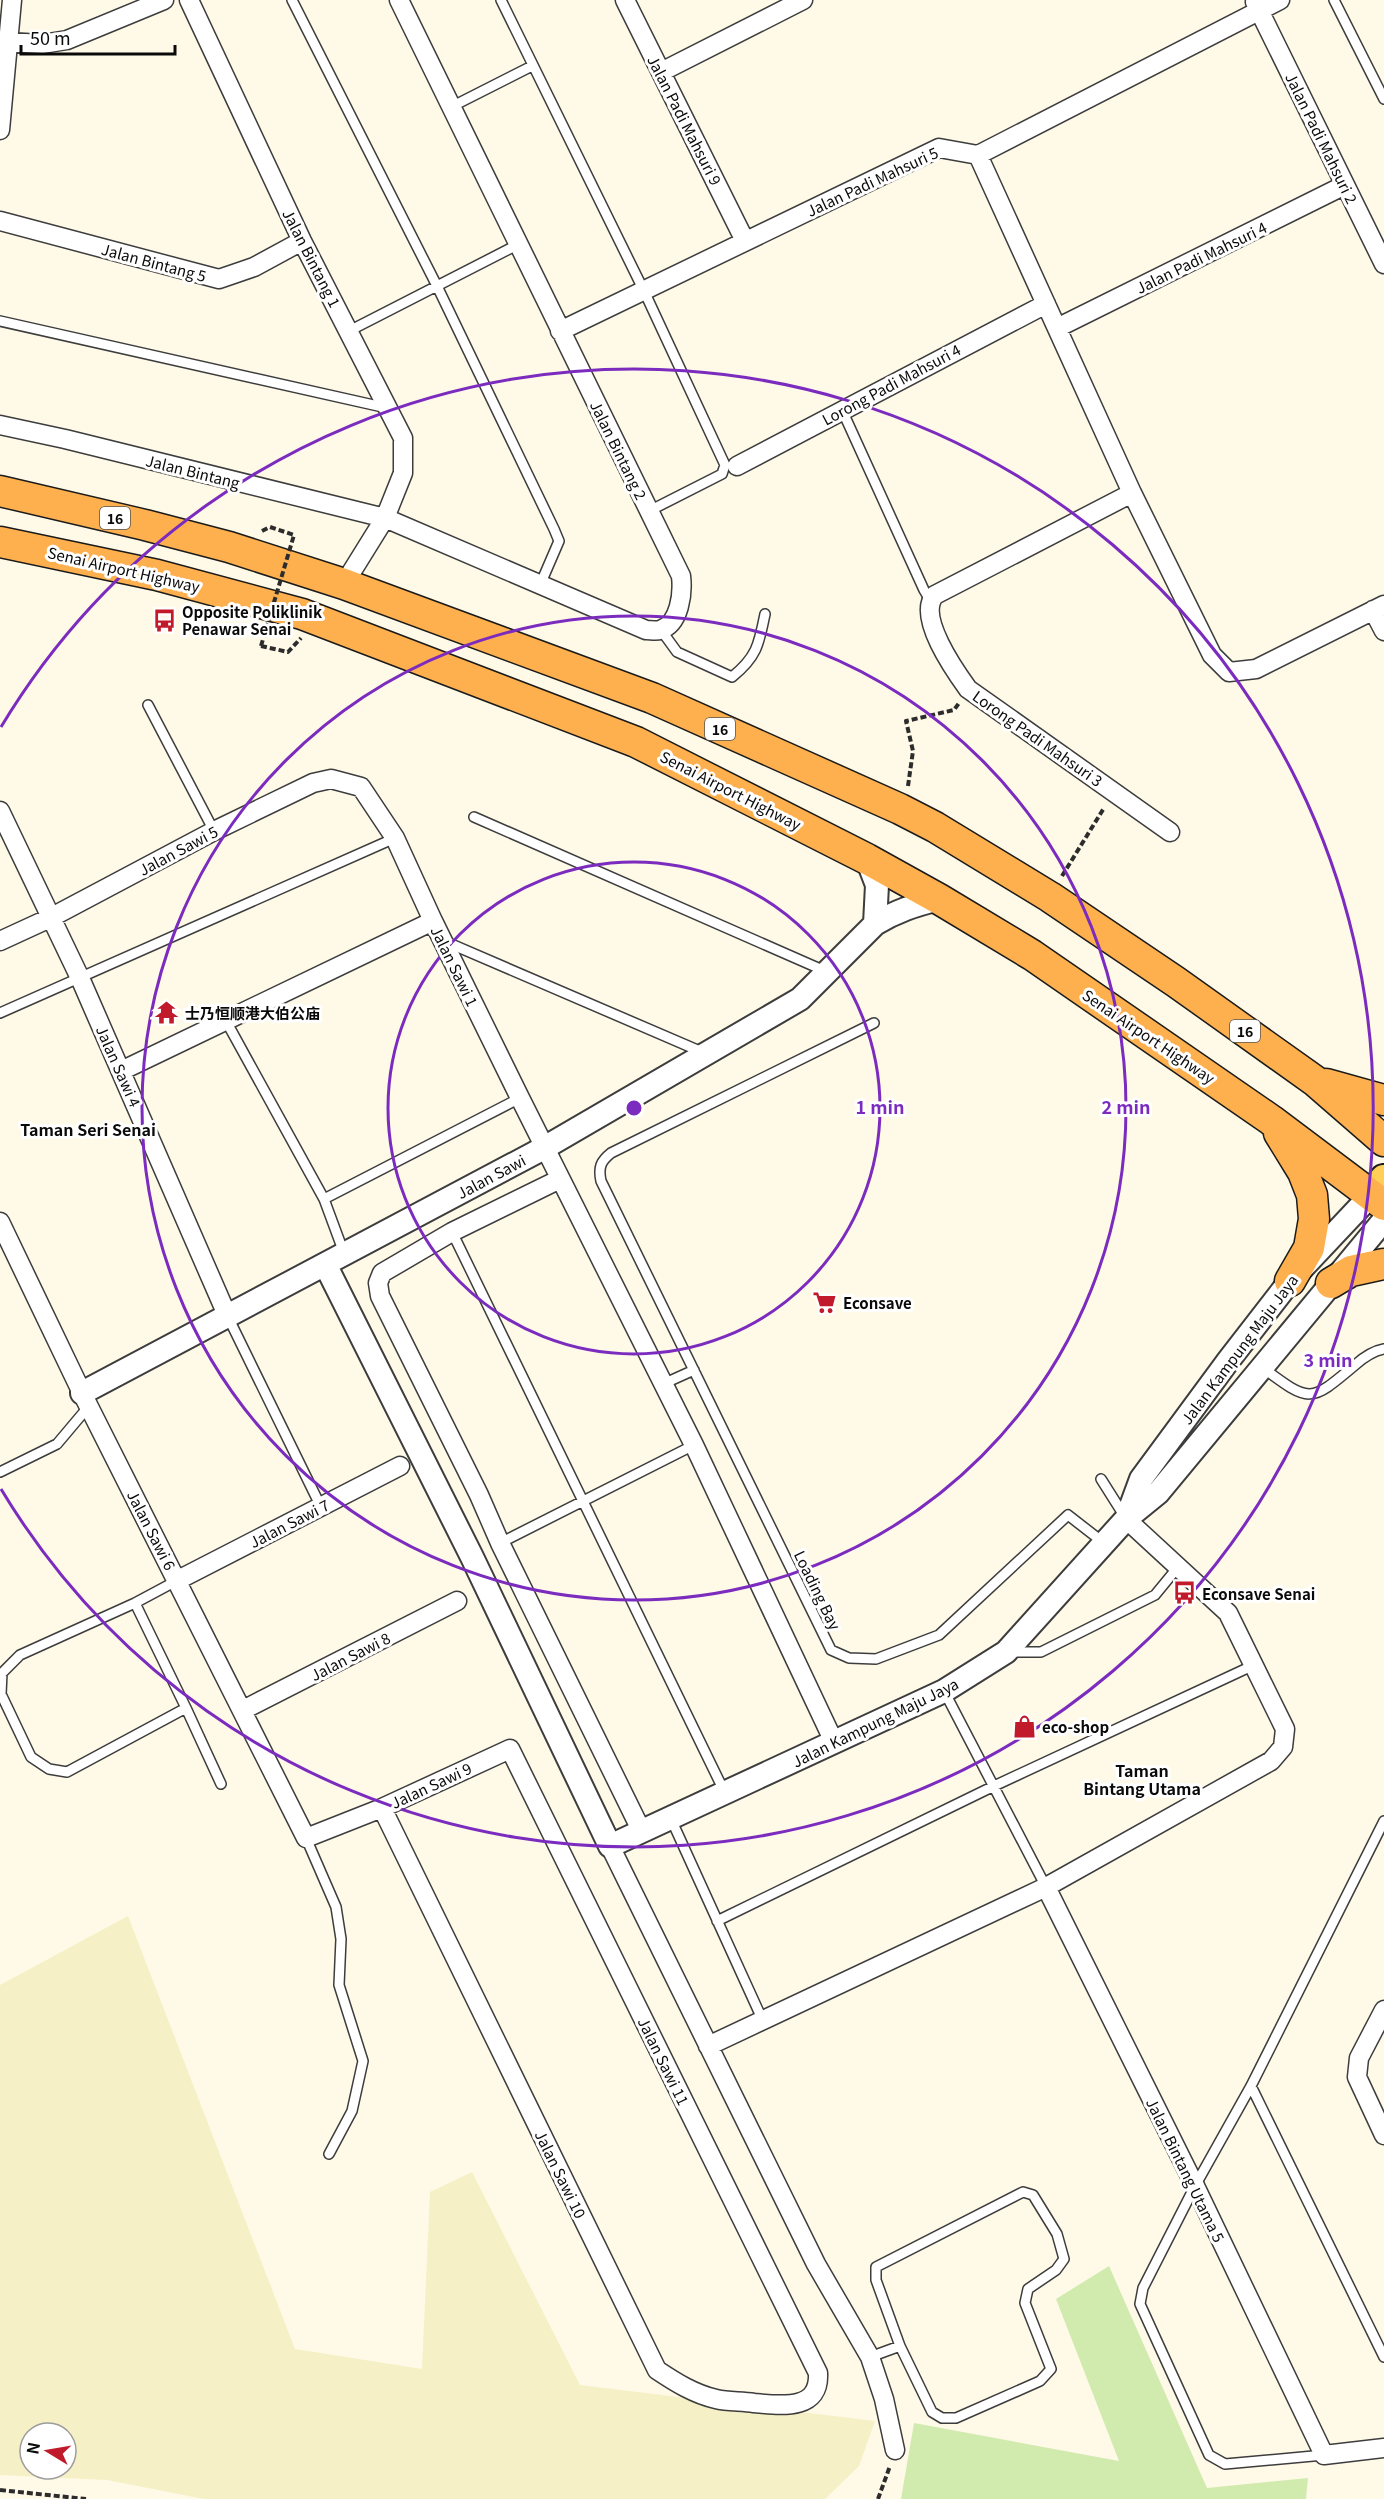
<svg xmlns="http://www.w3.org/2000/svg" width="1384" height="2499" viewBox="0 0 1384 2499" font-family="Georgia,'Noto Sans SC',serif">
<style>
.farmland{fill:#f6f0c6;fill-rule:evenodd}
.green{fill:#d1ebaf}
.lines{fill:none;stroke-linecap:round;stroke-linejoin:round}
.service-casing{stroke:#3d3d3d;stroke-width:12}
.minor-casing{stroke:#3d3d3d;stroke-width:21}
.tertiary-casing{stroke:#3d3d3d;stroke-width:26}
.primary-casing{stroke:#1b1b1b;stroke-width:32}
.trunk-casing{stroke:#1b1b1b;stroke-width:33}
.path{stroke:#2c2c2c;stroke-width:4;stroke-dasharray:6 3;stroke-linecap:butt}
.service{stroke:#fff;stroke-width:9}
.minor{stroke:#fff;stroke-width:18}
.tertiary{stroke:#fff;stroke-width:22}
.primary{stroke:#ffcf57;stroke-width:28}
.trunk{stroke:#feb04f;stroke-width:30}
.path-bridge{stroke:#2c2c2c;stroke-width:4;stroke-dasharray:6 3;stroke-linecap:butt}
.ring{fill:none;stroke:#7b2cbf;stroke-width:3}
.labels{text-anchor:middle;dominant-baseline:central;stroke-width:6;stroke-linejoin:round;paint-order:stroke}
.shield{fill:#fff;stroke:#545454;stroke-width:1.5}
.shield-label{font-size:14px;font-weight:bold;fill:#0a0a0a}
.street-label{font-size:15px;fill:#0a0a0a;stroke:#fff}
.poi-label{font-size:15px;font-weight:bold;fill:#0a0a0a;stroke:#fff;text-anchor:start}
.neighbourhood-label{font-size:16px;font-weight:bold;fill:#0a0a0a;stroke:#fff}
.centre{fill:#7b2cbf;stroke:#fff;stroke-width:3}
.ring-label{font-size:18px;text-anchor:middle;font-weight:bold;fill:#7b2cbf;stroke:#fff;stroke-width:6;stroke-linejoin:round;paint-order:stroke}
</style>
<rect width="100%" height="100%" fill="#fff9e7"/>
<path class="farmland" d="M128,1916L295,2349L422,2369L430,2192L472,2172L580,2385L875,2421L859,2466L825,2499H204L107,2480L0,2475V1985ZM30,2433H66V2469H30Z"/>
<path class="green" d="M1109,2266L1207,2488L1308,2478L1306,2499H901L914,2423L1119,2461L1056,2299Z"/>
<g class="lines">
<defs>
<path id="service" d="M292,0L437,286L554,529L559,541L540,585
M501,0L644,291L725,465L722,474L649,511
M1334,0L1384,99
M451,107L532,66
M0,321L387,408
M349,331L519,244
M842,410L924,590L930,600
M661,630L677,652L732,677C757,657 759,644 765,614
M148,705L214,831
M474,817L825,971
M444,941L702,1052
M0,1013L395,838
M226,1021L324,1199
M874,1023L611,1153C601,1161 598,1167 601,1181L831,1650L849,1658L876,1659L939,1635L1068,1515L1104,1543
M452,1232L725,1793
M344,1253L324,1199L520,1098
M227,1315L321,1507
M1263,1368C1310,1403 1310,1403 1355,1365C1363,1358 1373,1351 1384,1349
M663,1384L694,1370
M0,1472L57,1444L89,1406
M1101,1479L1125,1517
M500,1543L694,1445
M135,1603L186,1708L67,1772L49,1769L31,1757L1,1694L2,1673L20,1655L135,1603L178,1580
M1010,1652H1041L1155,1595L1178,1567
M944,1691L1046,1887
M186,1708L221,1784
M671,1819L763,2021
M306,1838L336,1907L341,1939L339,1985L363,2061L352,2111L329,2154
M717,1921L994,1786L1254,1665
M1251,2086L1384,2357
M870,2357L900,2346L932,2412L942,2418H956L1040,2381L1051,2369L1025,2303L1028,2289L1056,2270L1064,2259L1057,2234L1033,2195L1023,2192L876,2267V2280L900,2346
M1324,2455L1225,2464L1209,2455L1140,2304L1143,2288L1195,2186L1251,2086L1384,1821"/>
<path id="minor" d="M189,0L302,241L403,438V473L385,518L344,584
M625,0L745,241
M1255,2L1384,264
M8,42L42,44L67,40L164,0
M661,72L803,0
M0,130L12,0
M978,155L1132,493L1212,655L1229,672L1256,669L1384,605
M0,221L219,279L254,267L302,241
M1057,328L1345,185
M560,331L939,148L978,155L1280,0
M0,425L65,439L385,518L646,630C650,630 657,631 660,630C680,624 683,593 681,576L399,0
M737,466L1046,304
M1132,493L935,595C916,616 955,671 968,689L1170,832
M1373,610L1384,631
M0,811L80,978L227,1315
M0,941L50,918L214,831L313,783L331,779L361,787L395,838L433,921L520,1098L694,1445L834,1742
M121,1071L433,921
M560,1179L452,1232L382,1273L378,1283L380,1296L479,1495L500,1543L642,1832
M0,1222L82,1393L306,1838L382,1808L510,1749L818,2373C820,2412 779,2405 754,2403C741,2401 728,2402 716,2399C694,2394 675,2382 657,2370L382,1808
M178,1580L400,1466
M243,1710L457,1601
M610,1846L816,2264L870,2357L884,2399L895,2450
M1046,1887L1195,2186L1324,2455L1384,2448
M1384,2010L1359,2058L1357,2077L1384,2135
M708,2046L1046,1887L1271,1761L1283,1747L1285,1729L1228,1613L1126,1519"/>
<path id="tertiary" d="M867,859L877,885L875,924
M325,1264L472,1557L610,1846L944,1691L1006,1652L1126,1519L1158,1493L1384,1220
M82,1393L544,1148L800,999L875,924C896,911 915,905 939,899
M1127,1517L1141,1479L1228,1361L1290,1281L1372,1194"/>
<path id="primary" d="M1372,1194L1384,1179"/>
<path id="trunk" d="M0,491L145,525L229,547L344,584L652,698L900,809L935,827L1050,897L1176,982L1315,1081L1384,1141
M0,542L157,575L302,614L636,742L867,859L939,899L1032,955L1271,1120L1384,1205
M1326,1084L1384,1100
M1279,1133L1303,1172L1312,1195L1314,1219L1309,1248L1290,1281
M1331,1283L1351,1271L1384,1264"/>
</defs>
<use href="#service" class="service-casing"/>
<use href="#minor" class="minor-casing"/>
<use href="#tertiary" class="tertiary-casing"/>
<use href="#primary" class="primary-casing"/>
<use href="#trunk" class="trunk-casing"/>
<path class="path" d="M262,531L270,527L294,535
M261,646L288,652L301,638
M908,786L913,751L906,721L954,710L959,703
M1062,876L1104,808
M0,2490L86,2499
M878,2499L890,2466"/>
<use href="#service" class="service"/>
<use href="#minor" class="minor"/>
<use href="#tertiary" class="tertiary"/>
<use href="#primary" class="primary"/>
<use href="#trunk" class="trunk"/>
<path class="path-bridge" d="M261,646L294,535"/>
</g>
<g class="ring">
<circle cx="634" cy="1108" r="246"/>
<circle cx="634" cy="1108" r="492"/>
<path d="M1 727A739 739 0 1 1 1 1489"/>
</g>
<defs>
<symbol id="bus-bare" viewBox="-9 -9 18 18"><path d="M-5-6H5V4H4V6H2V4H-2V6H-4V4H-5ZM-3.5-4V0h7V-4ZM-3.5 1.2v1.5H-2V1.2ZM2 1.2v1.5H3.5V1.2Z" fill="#c11b2b" stroke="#fff" stroke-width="2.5" paint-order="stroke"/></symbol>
<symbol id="temple-bare" viewBox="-9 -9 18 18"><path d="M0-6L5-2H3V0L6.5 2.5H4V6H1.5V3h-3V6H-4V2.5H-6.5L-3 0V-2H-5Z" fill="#c11b2b" stroke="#fff" stroke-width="2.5" paint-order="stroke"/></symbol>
<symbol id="supermarket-bare" viewBox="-9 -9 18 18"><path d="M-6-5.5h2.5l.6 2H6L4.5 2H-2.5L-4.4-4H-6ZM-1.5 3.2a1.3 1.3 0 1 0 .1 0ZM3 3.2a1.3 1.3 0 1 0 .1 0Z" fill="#c11b2b" stroke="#fff" stroke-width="2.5" paint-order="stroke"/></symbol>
<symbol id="shop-bare" viewBox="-9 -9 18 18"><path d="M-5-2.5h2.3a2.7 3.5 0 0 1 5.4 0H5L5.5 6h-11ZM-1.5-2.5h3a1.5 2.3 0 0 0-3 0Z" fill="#c11b2b" stroke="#fff" stroke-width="2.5" paint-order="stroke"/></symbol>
</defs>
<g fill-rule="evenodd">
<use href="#bus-bare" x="148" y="604" width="33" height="33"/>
<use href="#temple-bare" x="150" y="996" width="33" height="33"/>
<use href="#supermarket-bare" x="808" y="1286" width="33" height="33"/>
<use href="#bus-bare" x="1168" y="1576" width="33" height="33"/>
<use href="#shop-bare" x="1008" y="1710" width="33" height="33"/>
</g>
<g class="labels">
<g class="shield">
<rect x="100" y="507" width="30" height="22" rx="4.5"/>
<rect x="705" y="718" width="30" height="22" rx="4.5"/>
<rect x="1230" y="1020" width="30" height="22" rx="4.5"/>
</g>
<g class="shield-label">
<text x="115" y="518">16</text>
<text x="720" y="729">16</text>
<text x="1245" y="1031">16</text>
</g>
<g class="street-label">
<text transform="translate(685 120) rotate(63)">Jalan Padi Mahsuri 9</text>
<text transform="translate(1322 138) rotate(64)">Jalan Padi Mahsuri 2</text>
<text transform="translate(872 181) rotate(-25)">Jalan Padi Mahsuri 5</text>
<text transform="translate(1201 257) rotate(-26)">Jalan Padi Mahsuri 4</text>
<text transform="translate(312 258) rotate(63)">Jalan Bintang 1</text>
<text transform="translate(154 262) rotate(15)">Jalan Bintang 5</text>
<text transform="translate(891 384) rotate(-28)">Lorong Padi Mahsuri 4</text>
<text transform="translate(619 450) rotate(64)">Jalan Bintang 2</text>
<text transform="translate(193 471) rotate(14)">Jalan Bintang</text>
<text transform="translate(124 569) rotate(13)">Senai Airport Highway</text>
<text transform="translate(1038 738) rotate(35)">Lorong Padi Mahsuri 3</text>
<text transform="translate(731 790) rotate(27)">Senai Airport Highway</text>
<text transform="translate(178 850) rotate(-28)">Jalan Sawi 5</text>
<text transform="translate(455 966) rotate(64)">Jalan Sawi 1</text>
<text transform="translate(1149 1036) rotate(34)">Senai Airport Highway</text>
<text transform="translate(119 1066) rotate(66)">Jalan Sawi 4</text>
<text transform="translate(491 1176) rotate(-28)">Jalan Sawi</text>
<text transform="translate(1239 1349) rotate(-53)">Jalan Kampung Maju Jaya</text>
<text transform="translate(289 1523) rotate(-27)">Jalan Sawi 7</text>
<text transform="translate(152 1530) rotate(63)">Jalan Sawi 6</text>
<text transform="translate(818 1590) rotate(64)">Loading Bay</text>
<text transform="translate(350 1656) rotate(-27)">Jalan Sawi 8</text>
<text transform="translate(875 1722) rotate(-26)">Jalan Kampung Maju Jaya</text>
<text transform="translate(431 1785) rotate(-25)">Jalan Sawi 9</text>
<text transform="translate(664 2061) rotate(64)">Jalan Sawi 11</text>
<text transform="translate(1186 2170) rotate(64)">Jalan Bintang Utama 5</text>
<text transform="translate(561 2174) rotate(64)">Jalan Sawi 10</text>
</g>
<g class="poi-label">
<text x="182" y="611">Opposite Poliklinik<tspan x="182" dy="17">Penawar Senai</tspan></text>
<text x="185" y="1012">士乃恒顺港大伯公庙</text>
<text x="843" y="1302">Econsave</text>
<text x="1202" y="1593">Econsave Senai</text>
<text x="1042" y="1726">eco-shop</text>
</g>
<g class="neighbourhood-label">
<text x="88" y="1129">Taman Seri Senai</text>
<text x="1142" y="1770">Taman<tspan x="1142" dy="18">Bintang Utama</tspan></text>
</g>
</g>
<circle cx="634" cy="1108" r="9" class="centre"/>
<g class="ring-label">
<text x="880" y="1114">1 min</text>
<text x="1126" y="1114">2 min</text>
<text x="1328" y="1367">3 min</text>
</g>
<g transform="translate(48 2451) rotate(281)"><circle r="28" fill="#ffffff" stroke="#9d9d9d" stroke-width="1.5"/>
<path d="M0-4.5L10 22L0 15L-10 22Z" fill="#c11b2b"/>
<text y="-9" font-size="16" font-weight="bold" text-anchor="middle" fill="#0a0a0a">N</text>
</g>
<path d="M21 45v9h154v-9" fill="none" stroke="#0a0a0a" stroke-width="3"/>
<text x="30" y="45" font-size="18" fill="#0a0a0a" stroke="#ffffff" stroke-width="4.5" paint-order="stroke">50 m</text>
</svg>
